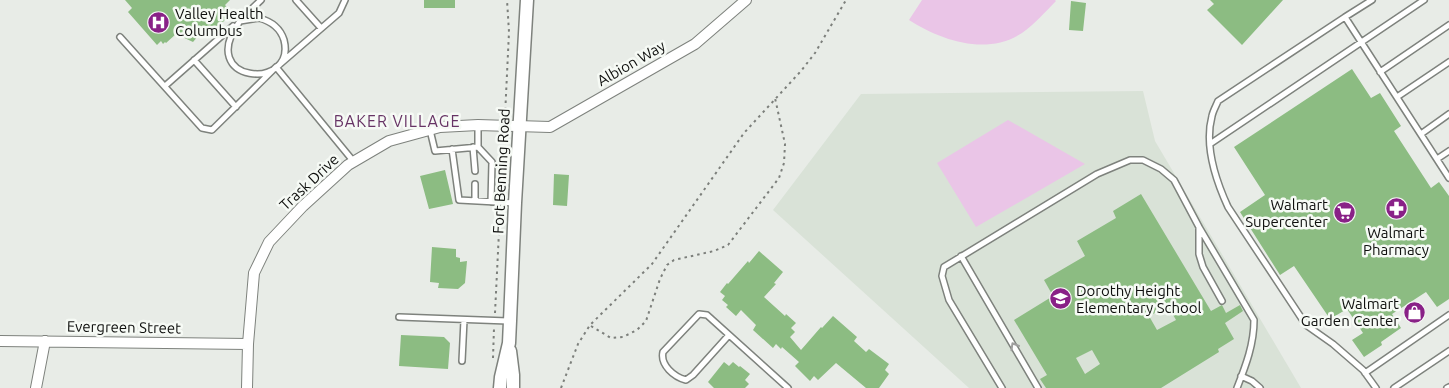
<svg xmlns="http://www.w3.org/2000/svg" width="1449" height="388" viewBox="0 0 1449 388" font-family="Ubuntu,sans-serif">
<style>
.built{fill:#d9e2d7}
.green{fill:#eac5e7}
.building{fill:#8cbc82;fill-rule:evenodd}
.lines{fill:none;stroke-linecap:round;stroke-linejoin:round}
.service-casing{stroke:#7e827d;stroke-width:8}
.minor-casing{stroke:#7e827d;stroke-width:12}
.tertiary-casing{stroke:#7e827d;stroke-width:15}
.path{stroke:#7c7f7b;stroke-width:2;stroke-dasharray:2.5 4;stroke-linecap:butt}
.service{stroke:#fff;stroke-width:5}
.minor{stroke:#fff;stroke-width:10}
.tertiary{stroke:#fff;stroke-width:12}
.oneway{stroke:#9f9f9e}
.labels{text-anchor:middle;dominant-baseline:central;stroke-width:5;stroke-linejoin:round;paint-order:stroke}
.poi-label{font-size:15px;fill:#0e0f0d;stroke:#f6faf5;text-anchor:start}
.street-label{font-size:15px;fill:#0e0f0d;stroke:#f6faf5}
.neighbourhood-label{font-size:16px;letter-spacing:1px;fill:#673465;stroke:#f6faf5}
</style>
<rect width="100%" height="100%" fill="#e8ece7"/>
<path class="built" d="M1143,91L1155,141L1301,388H969L773,210L861,94Z"/>
<path class="green" d="M922,0H1055L1056,1C1045,12 1035,24 1022,33C987,56 942,41 909,20Z
M1008,120L1085,164L976,227L937,163Z"/>
<path class="building" d="M125,0H230L225,5L233,14L219,25L199,35L193,42L176,34L166,43L165,42L163,44L161,41L157,45L128,12L132,8Z
M424,0H455V8H424Z
M1210,0H1283L1242,45L1207,10L1214,4Z
M1071,1L1086,3L1083,31L1069,30Z
M1352,69L1371,98L1380,93L1401,126L1394,131L1431,188L1439,182L1449,196V299L1437,307L1426,292L1392,314L1401,328L1381,342L1382,345L1364,357L1352,340L1363,333L1347,309L1330,319L1294,266L1280,275L1240,212L1265,195L1234,147Z
M445,170L453,204L429,209L420,176Z
M554,174L569,175L567,206L553,205Z
M1141,194L1211,311L1222,305L1226,313L1240,305L1243,311L1225,323L1234,339L1218,349L1219,352L1161,388H1046L1040,379L1047,375L1014,320L1053,296L1044,280L1085,256L1077,241L1116,218L1113,211ZM1168,306L1176,320L1157,330L1149,316ZM1092,350L1100,364L1085,374L1076,358Z
M432,247L456,249V257L460,258V262L467,261L465,283L458,289L438,288L439,283L430,282Z
M759,251L783,272L774,283L776,284L764,297L785,316L786,314L796,323L791,328L795,332L790,337L801,350L821,327L822,328L833,316L857,337L854,341L866,352L869,349L889,364L885,370L889,374L879,388H866L836,363L818,380L814,376L810,381L795,366L799,362L782,347L781,349L776,344L773,348L753,330L756,325L741,310L736,316L726,307L728,305L722,300L725,296L720,292L727,283L728,284L748,261L749,263Z
M401,335L444,337L450,343L448,369L399,366Z
M724,362L729,366L733,362L739,367L740,366L750,374L745,380L749,384L745,388H714L708,382Z"/>
<g class="lines">
<defs>
<path id="service" d="M296,0L321,28
M1372,0L1345,17L1449,178
M1345,17L1218,101C1216,106 1213,111 1212,116C1204,146 1216,181 1228,207L1306,325L1333,344L1363,370L1376,388
M259,18C270,21 280,27 284,40C297,92 194,83 240,21Z
M240,20L261,0
M120,37L202,128L212,130L276,67L354,162
M194,60L236,107
M280,64L339,13L345,0
M1380,72L1449,25
M165,86L233,26
M1397,97L1449,62
M430,130L435,151L478,147V125
M1421,134L1449,114
M1210,144L1424,0
M473,147L475,171
M478,147L492,162L491,202
M452,149L459,200L515,203
M1437,159L1449,151
M475,184V201
M1199,227V254L1203,267L1222,301
M961,256L1038,388
M399,317L508,321
M729,335L693,375L686,380C674,377 660,365 663,352L699,314L707,315L788,388
M462,361L464,320
M1365,373L1449,315
M1241,376L1252,381L1260,388
M1002,388L949,300L942,276L944,267L1097,174L1130,160H1143L1161,169L1174,180L1199,227L1254,320C1254,344 1246,365 1237,388
M1394,388L1449,351
M1447,388L1449,387"/>
<path id="minor" d="M0,341L248,344
M36,388L45,341
M247,388L248,344L254,273L269,242L303,206L348,165L389,141L440,127L478,125L550,127L695,44L746,0"/>
<path id="tertiary" d="M510,351L513,375V388
M500,388L501,377L509,343L510,321L515,203L527,0"/>
</defs>
<use href="#service" class="service-casing"/>
<use href="#minor" class="minor-casing"/>
<use href="#tertiary" class="tertiary-casing"/>
<path class="path" d="M505,116L509,32L507,0
M501,196L504,136
M495,313L500,211
M591,326L611,338L623,337L637,330L646,321L660,279L667,265L674,260L714,251L728,245L779,178L784,163L785,144L775,98
M493,358L494,328
M561,388L578,344L590,325L652,264L744,133L801,71L815,53L846,0"/>
<use href="#service" class="service"/>
<use href="#minor" class="minor"/>
<use href="#tertiary" class="tertiary"/>
</g>
<defs><path id="oneway-chevron" d="M-2-3.5L2.5 0L-2 3.5" fill="none" stroke-width="1.6" stroke-linecap="round" stroke-linejoin="round" transform="scale(1.25)"/></defs>
<use class="oneway" href="#oneway-chevron" transform="translate(1014 346) rotate(-120)"/>
<defs>
<symbol id="hospital-disc" viewBox="-11 -11 22 22"><circle r="9.5" fill="#892187" stroke="#f6faf5"/><path d="M-5-5h3v3.5h4V-5h3V5h-3V1.5h-4V5h-3Z" fill="#fff"/></symbol>
<symbol id="pharmacy-disc" viewBox="-11 -11 22 22"><circle r="9.5" fill="#892187" stroke="#f6faf5"/><path d="M-2-6h4v4h4v4h-4v4h-4v-4h-4v-4h4Z" fill="#fff"/></symbol>
<symbol id="supermarket-disc" viewBox="-11 -11 22 22"><circle r="9.5" fill="#892187" stroke="#f6faf5"/><path d="M-6-5.5h2.5l.6 2H6L4.5 2H-2.5L-4.4-4H-6ZM-1.5 3.2a1.3 1.3 0 1 0 .1 0ZM3 3.2a1.3 1.3 0 1 0 .1 0Z" fill="#fff"/></symbol>
<symbol id="school-disc" viewBox="-11 -11 22 22"><circle r="9.5" fill="#892187" stroke="#f6faf5"/><path d="M0-5L7-2L0 1L-7-2ZM-4 1L0 2.5L4 1V4Q0 6-4 4Z" fill="#fff"/></symbol>
<symbol id="shop-disc" viewBox="-11 -11 22 22"><circle r="9.5" fill="#892187" stroke="#f6faf5"/><path d="M-5-2.5h2.3a2.7 3.5 0 0 1 5.4 0H5L5.5 6h-11ZM-1.5-2.5h3a1.5 2.3 0 0 0-3 0Z" fill="#fff"/></symbol>
</defs>
<g fill-rule="evenodd">
<use href="#hospital-disc" x="146" y="10" width="25" height="25"/>
<use href="#pharmacy-disc" x="1384" y="196" width="25" height="25"/>
<use href="#supermarket-disc" x="1332" y="200" width="25" height="25"/>
<use href="#school-disc" x="1048" y="286" width="25" height="25"/>
<use href="#shop-disc" x="1402" y="300" width="25" height="25"/>
</g>
<g class="labels">
<g class="poi-label">
<text x="175" y="13">Valley Health<tspan x="175" dy="17">Columbus</tspan></text>
<text x="1328" y="204" text-anchor="end">Walmart<tspan x="1328" dy="17">Supercenter</tspan></text>
<text x="1396" y="232" text-anchor="middle">Walmart<tspan x="1396" dy="17">Pharmacy</tspan></text>
<text x="1076" y="290">Dorothy Height<tspan x="1076" dy="17">Elementary School</tspan></text>
<text x="1399" y="303" text-anchor="end">Walmart<tspan x="1399" dy="17">Garden Center</tspan></text>
</g>
<g class="street-label">
<text transform="translate(631 63) rotate(-30)">Albion Way</text>
<text transform="translate(501 171) rotate(-87)">Fort Benning Road</text>
<text transform="translate(309 182) rotate(-43)">Trask Drive</text>
<text transform="translate(124 327) rotate(1)">Evergreen Street</text>
</g>
<g class="neighbourhood-label">
<text x="397" y="121">BAKER VILLAGE</text>
</g>
</g>
</svg>
